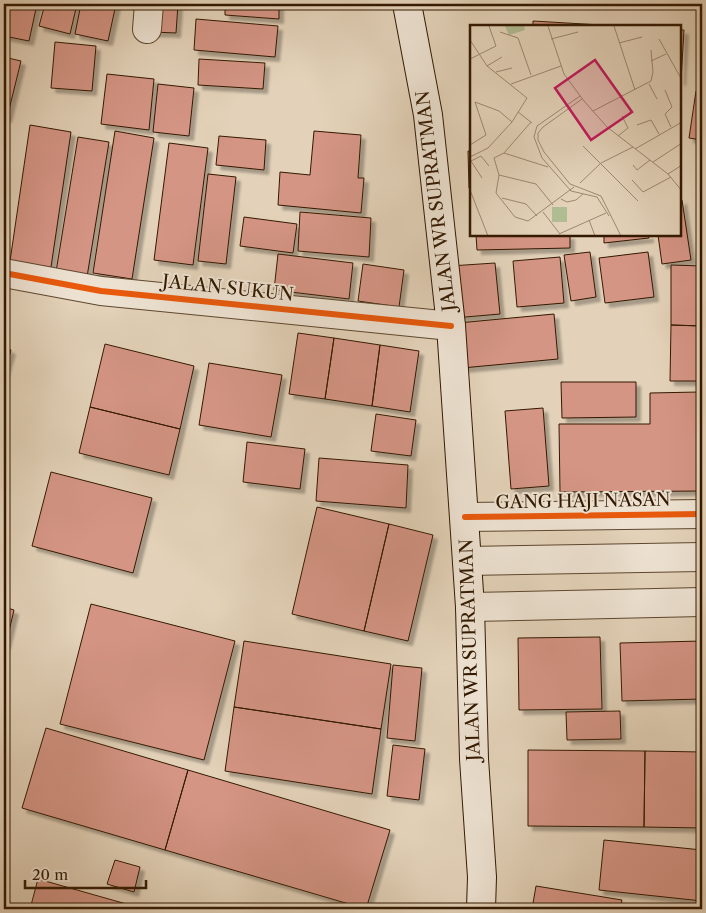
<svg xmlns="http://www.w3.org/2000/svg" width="706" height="913" viewBox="0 0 706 913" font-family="'Libre Caslon Text',serif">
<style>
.building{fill:#d59585;stroke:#331901;filter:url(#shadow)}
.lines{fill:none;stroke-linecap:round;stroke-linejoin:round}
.street-casing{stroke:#5f472f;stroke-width:30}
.secondary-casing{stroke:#331901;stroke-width:30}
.street{stroke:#ede2d2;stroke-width:28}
.secondary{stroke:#ede2d2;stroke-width:28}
.cycleway-casing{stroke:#ede2d2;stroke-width:9}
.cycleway{stroke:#e8590c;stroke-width:6}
.labels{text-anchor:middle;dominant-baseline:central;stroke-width:4;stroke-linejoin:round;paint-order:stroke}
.street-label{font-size:18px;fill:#331901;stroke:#ede2d2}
.inset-road{fill:none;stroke:#9d886f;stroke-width:1}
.view{fill:#c2185b;fill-opacity:0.15;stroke:#c2185b;stroke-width:2.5}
.inset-edge{fill:none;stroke:#331901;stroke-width:2.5}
</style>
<defs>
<filter id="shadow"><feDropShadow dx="4.5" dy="4.5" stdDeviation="1" flood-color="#0004"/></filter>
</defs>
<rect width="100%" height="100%" fill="#e3d2b9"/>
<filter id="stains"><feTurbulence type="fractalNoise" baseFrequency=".004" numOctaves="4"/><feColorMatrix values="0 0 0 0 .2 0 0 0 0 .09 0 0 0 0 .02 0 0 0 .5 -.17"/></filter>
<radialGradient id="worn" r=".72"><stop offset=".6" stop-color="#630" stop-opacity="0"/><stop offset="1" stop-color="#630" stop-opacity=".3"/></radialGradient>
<path class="building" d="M4,4H37L29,41L4,36Z
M45,4H77L70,34L39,26Z
M81,4H116L108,41L75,34Z
M154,4H178L176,33L153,32Z
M225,4H279V19L225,15Z
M196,19L278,26L275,57L194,50Z
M533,21L618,26H533Z
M680,30H684L681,81H680Z
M55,42L96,46L92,91L51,88Z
M4,57L21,61L7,118L4,117Z
M199,59L265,63L263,89L198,85Z
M107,74L154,79L149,130L101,124Z
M158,84L194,88L189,136L153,132Z
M696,91L702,92V140L689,138Z
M30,125L71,132L50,274L9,268Z
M115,131L154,138L132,279L93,273Z
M314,131L361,135L358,178H364L361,213L278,205L280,172L310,175Z
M219,136L266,140L264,170L216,165Z
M78,137L109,142L86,283L55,278Z
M169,143L208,148L193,265L154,260Z
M468,151H471V188H469Z
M208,174L236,177L226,264L198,261Z
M680,200H682L691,260L662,264L658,235H680Z
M300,212L371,218L369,257L298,251Z
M244,217L297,224L293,253L240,246Z
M476,235H570V248L477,250Z
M604,235H649V238L604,243Z
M590,252L596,297L571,301L564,255Z
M648,252L654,297L605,303L599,258Z
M278,254L353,263L349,299L274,290Z
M560,257L564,303L517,307L513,261Z
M495,263L500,314L454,318L450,266Z
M363,264L404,270L399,307L358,301Z
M671,265L702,266V326L671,325Z
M554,314L558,359L462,368L458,323Z
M671,325L702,326V381H670Z
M298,333L334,338L325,399L289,394Z
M334,338L380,345L372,406L325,399Z
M105,344L194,366L180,429L90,407Z
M380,345L419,351L410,412L372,406Z
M4,347L11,350L4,374Z
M209,363L282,375L271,437L199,425Z
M561,382H636V417L562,418Z
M699,392L701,491L560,492L559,424H650V393Z
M90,407L180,429L169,475L79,453Z
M543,408L549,486L511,489L505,411Z
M376,414L416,420L411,456L371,451Z
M247,442L305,449L300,489L243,482Z
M319,458L408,465L406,508L316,501Z
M51,472L152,498L133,573L32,546Z
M317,507L389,524L364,631L292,614Z
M389,524L433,535L408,641L364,631Z
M91,604L235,641L204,760L60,724Z
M4,607L14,610L6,644H4Z
M600,637L602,709L519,710L518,638Z
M244,641L391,664L381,729L234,707Z
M702,641V699L622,701L620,643Z
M393,665L422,668L415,741L387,738Z
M234,707L381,729L372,794L225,771Z
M620,711L621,739L567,740L566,712Z
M46,728L188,770L165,850L22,808Z
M393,745L425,749L419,800L387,796Z
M528,750L645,751L644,827L528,826Z
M645,751L702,752V828L644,827Z
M188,770L390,830L366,909L165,850Z
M604,840L702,850V901L599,890Z
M115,860L140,867L134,892L107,884Z
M38,879L130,905L129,909H30Z
M536,886L622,900L620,909H532Z"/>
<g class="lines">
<defs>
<path id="street" d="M147,29L149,4
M4,273L101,291L451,326
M465,517L702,514
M467,561L702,557
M470,607L702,602"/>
<path id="secondary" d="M407,4L428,115L451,326L470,607L474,759L482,877L481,909"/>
</defs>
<use href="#street" class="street-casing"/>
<use href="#secondary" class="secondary-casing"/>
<use href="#street" class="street"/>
<use href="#secondary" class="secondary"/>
<defs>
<path id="cycleway" d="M4,273L101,291L451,326
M465,517L702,514"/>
</defs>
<use href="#cycleway" class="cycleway-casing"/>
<use href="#cycleway" class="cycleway"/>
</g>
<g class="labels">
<g class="street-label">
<text transform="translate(436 201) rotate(-97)">JALAN WR SUPRATMAN</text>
<text transform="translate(228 288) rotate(6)">JALAN SUKUN</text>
<text transform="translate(583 501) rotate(-1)">GANG HAJI NASAN</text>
<text transform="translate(470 650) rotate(-92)">JALAN WR SUPRATMAN</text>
</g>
</g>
<g transform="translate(470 25)">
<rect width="211" height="211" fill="#e3d2b9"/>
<path d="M35,1H54L55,5L39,10ZM82,182H97V197H82Z" fill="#b0bd92"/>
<path class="inset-road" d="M78,1L94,49L114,76L137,102L198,149L212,166M144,1L165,65M30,7L48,13L61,50M81,14L108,7M189,14L212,55M0,15L17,41L57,73L42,97L18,123L0,132M149,18L172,12M0,34L26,21L19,1M181,36L196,29M17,41L32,32M26,47L42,43M41,59L91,41M179,59L187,74M195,65L202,82L195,89L201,102M110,71L67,101L64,112L72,133L101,166L127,172L139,191M112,74L73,102L68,108V115L74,127L100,159L131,171L151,211M123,86L181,56L183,47L181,25M48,87L62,98M61,97L34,128L24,133L29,150L26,168L45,192L58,196L104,162M167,100L181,95L189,109M148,111L158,103L152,91M0,120L16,110L5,77L29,86L42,97M113,121L168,176M165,124L212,97M34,128L78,142M183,137L212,118M163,140L167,145L180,135M198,149L212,140M29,150L66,159L83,180M12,153L1,136L11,131L19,141M162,155L173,167L201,152M110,158L131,138L163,122M0,165L18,211M32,173L56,179L67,191M91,174L97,177L106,175L113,169M73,187L90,209M119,195L125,211M89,209L136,188"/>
<path class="view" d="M125,35L162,87L121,115L85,63Z"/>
<rect width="211" height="211" class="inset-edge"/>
</g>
<rect width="706" height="913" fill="none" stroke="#e3d2b9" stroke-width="20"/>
<rect x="5" y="5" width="696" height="903" fill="none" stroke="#331901" stroke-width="2.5"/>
<rect x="10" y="10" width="686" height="893" fill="none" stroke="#331901"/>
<path d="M25 880v8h121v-8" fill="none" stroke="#331901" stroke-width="2.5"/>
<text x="32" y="880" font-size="15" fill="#331901" stroke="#ede2d2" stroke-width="4" paint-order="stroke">20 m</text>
<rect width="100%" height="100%" filter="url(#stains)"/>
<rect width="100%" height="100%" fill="url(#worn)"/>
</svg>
